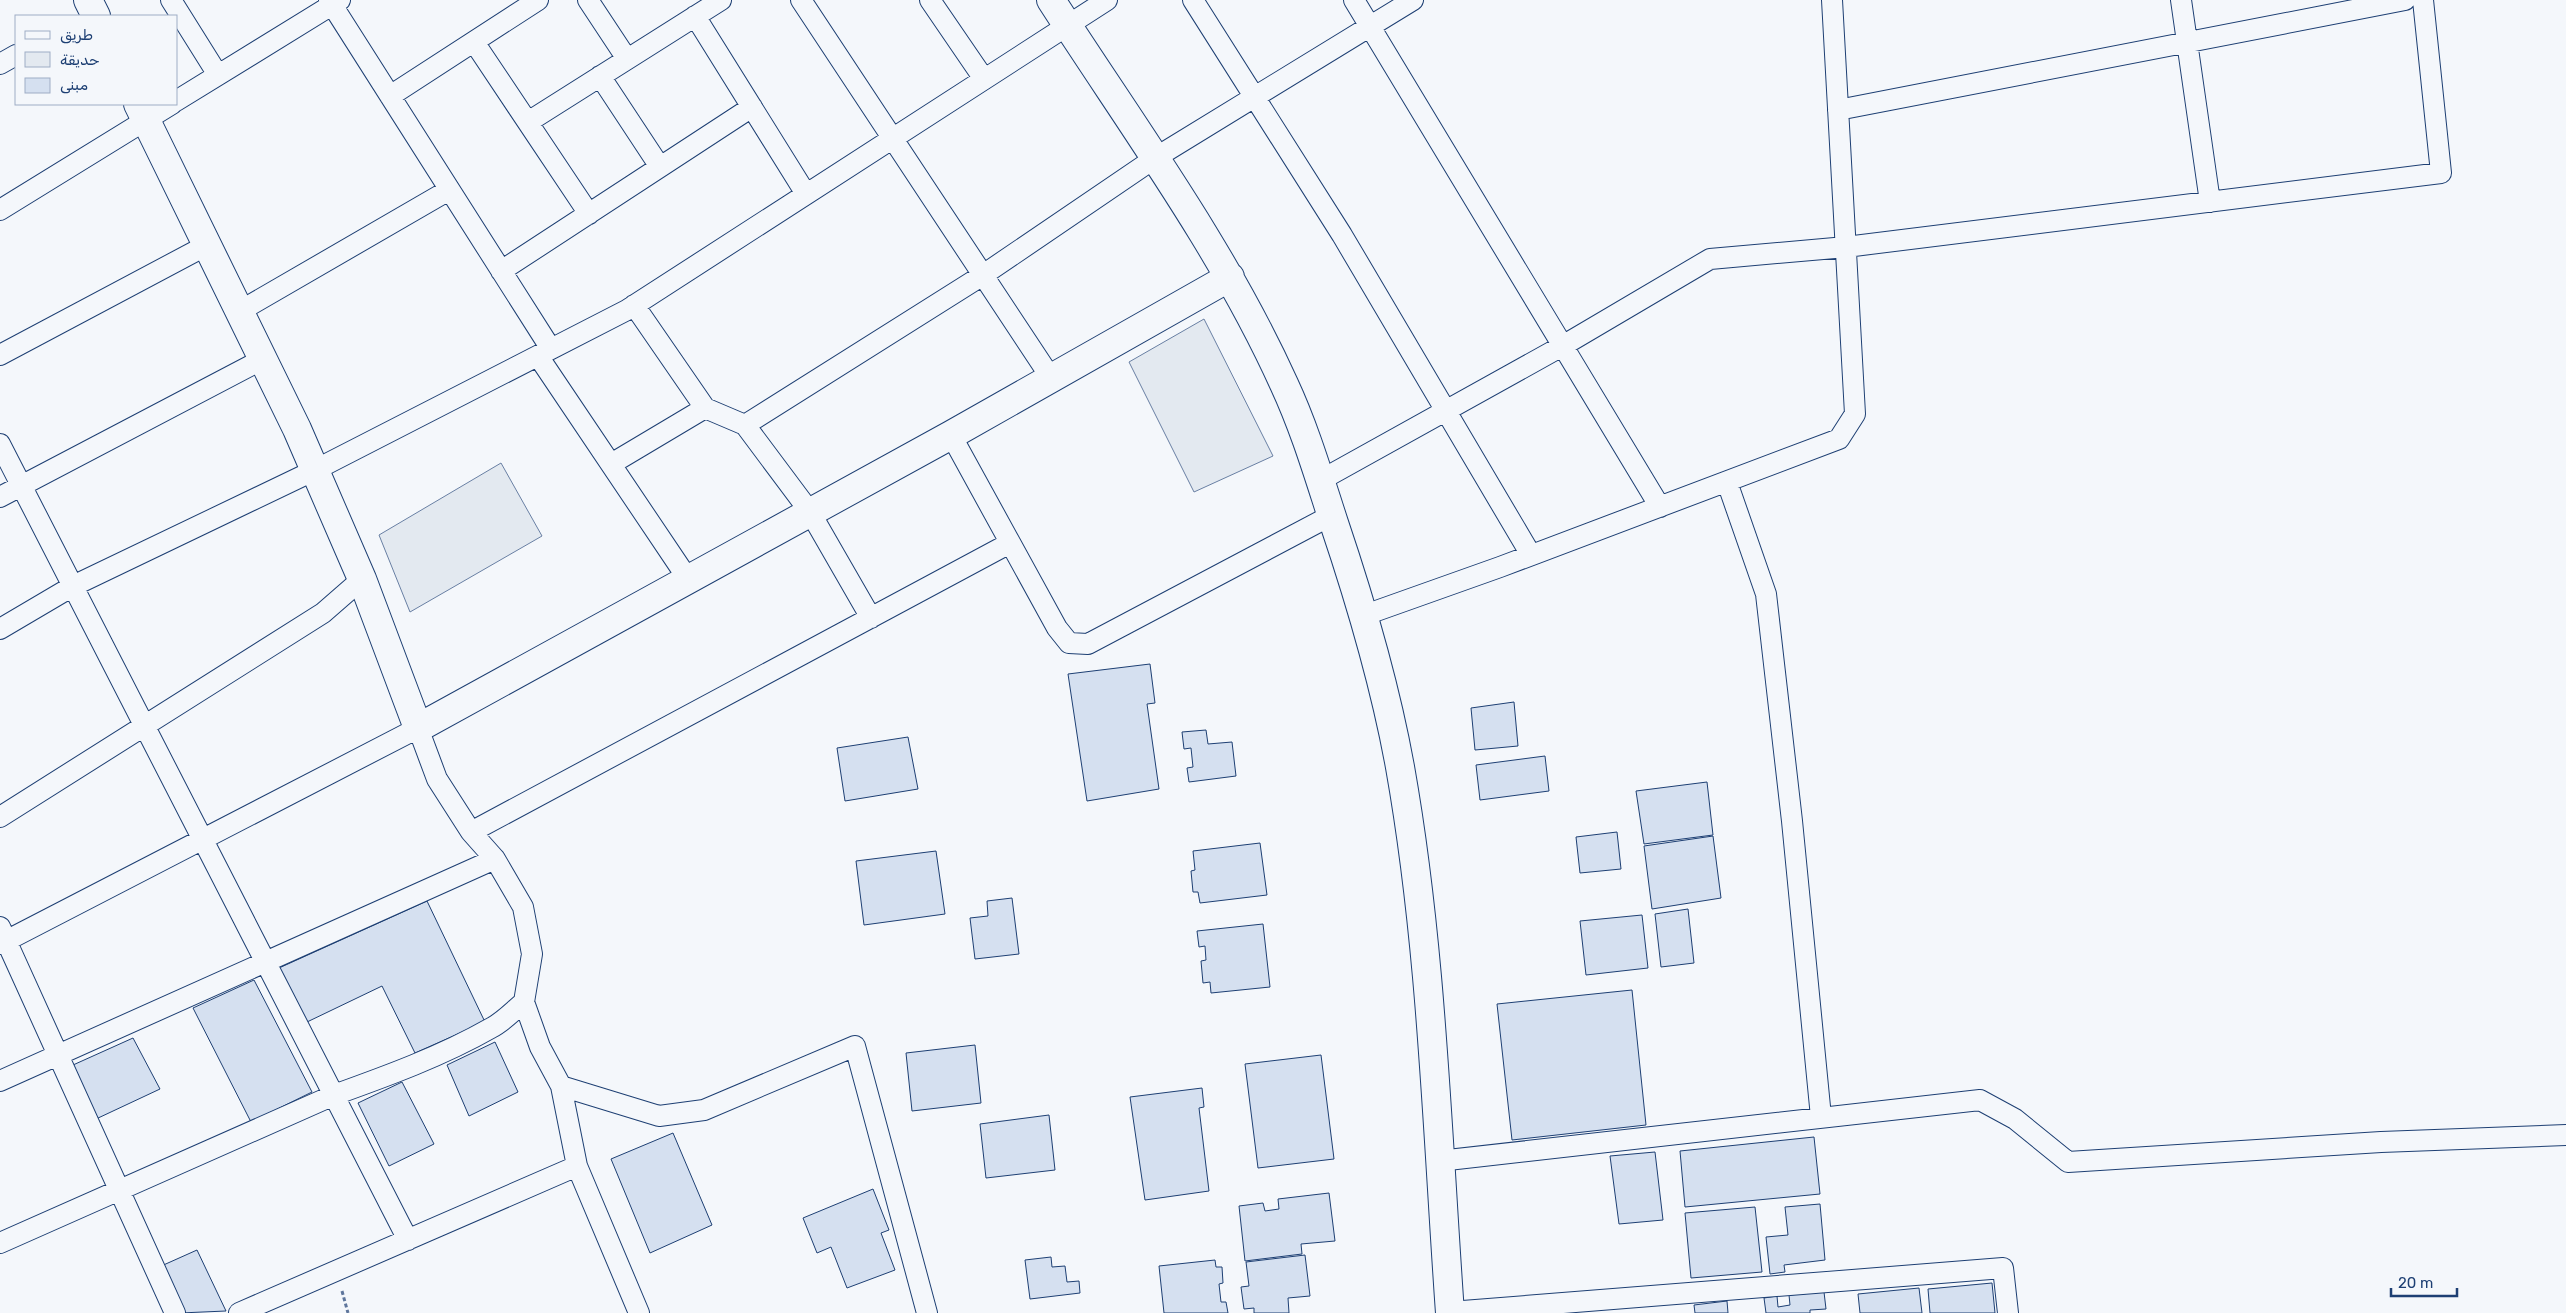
<svg xmlns="http://www.w3.org/2000/svg" width="2566" height="1313" viewBox="0 0 2566 1313" font-family="Rubik,'Noto Naskh Arabic',sans-serif">
<style>
.green{fill:#e3e9f0;stroke:#687fa3}
.building{fill:#d5e0f0;stroke:#1d3f73}
.lines{fill:none;stroke-linecap:round;stroke-linejoin:round}
.street-casing{stroke:#1d3f73;stroke-width:22}
.secondary-casing{stroke:#1d3f73;stroke-width:30}
.path{stroke:#5e769c;stroke-width:3;stroke-dasharray:4 2.5;stroke-linecap:butt}
.street{stroke:#f4f7fb;stroke-width:20}
.secondary{stroke:#f4f7fb;stroke-width:28}
</style>
<rect width="100%" height="100%" fill="#f4f7fb"/>
<path class="green" d="M1204,319L1273,456L1194,492L1129,362Z
M501,463L542,536L410,612L379,535Z"/>
<path class="building" d="M1150,664L1155,703L1147,704L1159,789L1087,801L1068,674Z
M1514,702L1518,746L1475,750L1471,708Z
M1206,730L1208,744L1232,742L1236,776L1189,782L1187,768L1193,767L1191,748L1184,749L1182,732Z
M908,737L918,789L845,801L837,748Z
M1545,756L1549,791L1480,800L1476,765Z
M1707,782L1713,835L1644,844L1636,791Z
M1617,832L1621,869L1580,873L1576,837Z
M1713,836L1721,898L1652,909L1644,846Z
M1260,843L1267,895L1200,903L1198,892H1193L1191,871L1195,870L1193,851Z
M936,851L945,914L864,925L856,861Z
M1012,898L1019,954L975,959L970,918L988,916L987,901Z
M427,901L485,1022L415,1053L382,986L307,1022L279,968Z
M1688,909L1694,963L1661,967L1655,914Z
M1642,915L1648,968L1586,975L1580,921Z
M1263,924L1270,987L1211,993L1210,982L1203,983L1201,961L1206,960L1205,946L1199,947L1197,931Z
M254,980L312,1092L251,1122L193,1008Z
M1632,990L1646,1125L1512,1140L1497,1004Z
M133,1038L160,1089L96,1119L73,1065Z
M495,1042L518,1092L469,1116L447,1065Z
M975,1045L981,1103L912,1111L906,1053Z
M1321,1055L1334,1159L1258,1168L1245,1064Z
M402,1082L434,1144L389,1166L358,1103Z
M1202,1088L1204,1107L1199,1108L1209,1191L1145,1200L1130,1097Z
M1049,1115L1055,1170L986,1178L980,1124Z
M673,1133L712,1225L650,1253L611,1159Z
M1814,1137L1820,1194L1685,1207L1680,1151Z
M1655,1152L1663,1220L1619,1224L1610,1156Z
M873,1189L889,1230L881,1233L895,1270L847,1288L831,1247L817,1253L803,1218Z
M1329,1193L1335,1241L1301,1244L1302,1254L1245,1261L1239,1206L1263,1203L1265,1211L1279,1209L1278,1199Z
M1820,1204L1825,1260L1784,1265L1785,1272L1770,1274L1766,1237L1788,1235L1785,1207Z
M1755,1207L1762,1272L1691,1278L1685,1213Z
M197,1250L226,1311L180,1313L159,1267Z
M1305,1255L1310,1296L1288,1298L1289,1313H1254V1308L1244,1309L1241,1287L1249,1286L1246,1262Z
M1051,1257L1052,1267L1065,1266L1067,1282L1079,1281L1080,1293L1030,1299L1025,1260Z
M1215,1260L1216,1267H1222L1223,1283L1219,1284L1221,1302H1226L1228,1313H1164L1159,1266Z
M1992,1283L1995,1313H1930L1928,1289Z
M1919,1288L1922,1313H1860L1858,1294Z
M1824,1292L1826,1309L1810,1310V1313H1766L1764,1298L1777,1296L1778,1307L1790,1305L1789,1295Z
M1727,1301L1728,1313H1695L1694,1305Z"/>
<g class="lines">
<defs>
<path id="street" d="M171,0L218,75
M329,0L551,349
M588,0L627,59
M801,0L1051,378
M930,0L984,79
M1193,0L1342,235L1531,555
M1354,0L1660,507
M2181,0L2210,202
M695,16L806,194
M474,42L589,214
M0,64L16,55
M600,76L660,167
M390,96L538,0
M176,101L340,0
M1838,110L2405,0
M528,122L721,0
M0,210L172,104
M501,271L752,107
M634,305L705,408L745,425L810,512L871,618
M240,311L449,190
M0,355L207,245
M538,356L688,579
M745,425L983,275L1155,158L1413,0
M951,435L1057,628L1069,643L1088,644L1332,515
M0,444L408,1240
M611,464L705,408
M1321,480L1564,345L1710,259L1846,247L2441,173L2423,0
M1727,482L1766,594L1792,821L1821,1117
M0,497L263,359
M1365,615L1500,567L1839,439L1855,414L1832,0
M0,629L73,586L315,470L627,310L1107,0
M0,817L323,613L362,579
M495,859L523,907L532,954L524,1002L540,1047L561,1086L577,1166L639,1313
M0,927L175,1313
M0,944L418,728L437,779L471,832L1010,543
M0,1081L495,859L471,832
M561,1086L659,1116L704,1110L855,1046L927,1313
M1439,1161L1980,1100L2015,1119L2068,1162L2381,1142L2566,1135
M0,1243L334,1095C387,1076 442,1056 491,1028C503,1022 513,1011 524,1002
M1450,1312L2003,1268L2008,1313
M239,1313L577,1166"/>
<path id="secondary" d="M88,0L96,16
M1051,0C1132,126 1222,247 1284,384C1305,429 1319,477 1334,523C1361,603 1385,684 1400,767C1432,947 1437,1131 1450,1313
M138,104L297,429L362,579L418,728L951,435L1230,277"/>
</defs>
<use href="#street" class="street-casing"/>
<use href="#secondary" class="secondary-casing"/>
<path class="path" d="M342,1291L348,1313"/>
<use href="#street" class="street"/>
<use href="#secondary" class="secondary"/>
</g>
<rect x="15" y="15" width="162" height="90" fill="#f4f7fb" stroke="#9eadc5"/>
<rect x="25" y="31" width="25" height="8" fill="#f4f7fb" stroke="#9eadc5"/>
<text x="60" y="40" font-size="15" fill="#1d3f73">طريق</text>
<rect x="25" y="52" width="25" height="15" fill="#e3e9f0" stroke="#9eadc5"/>
<text x="60" y="65" font-size="15" fill="#1d3f73">حديقة</text>
<rect x="25" y="78" width="25" height="15" fill="#d5e0f0" stroke="#9eadc5"/>
<text x="60" y="90" font-size="15" fill="#1d3f73">مبنى</text>
<path d="M2391 1288v8h66v-8" fill="none" stroke="#1d3f73" stroke-width="2.5"/>
<text x="2398" y="1288" font-size="15" fill="#1d3f73" stroke="#f4f7fb" stroke-width="4" paint-order="stroke">20 m</text>
</svg>
